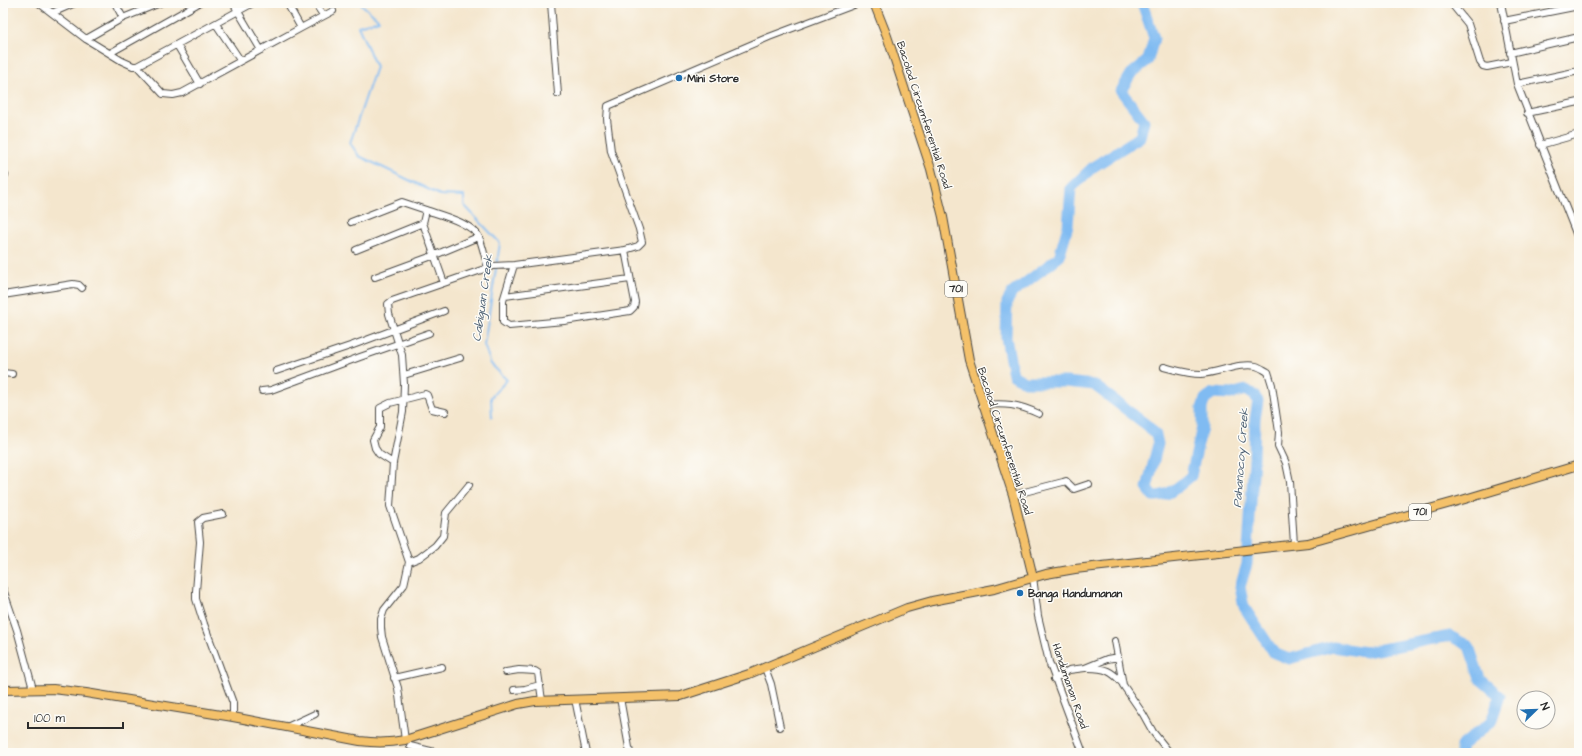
<svg xmlns="http://www.w3.org/2000/svg" width="1582" height="756" viewBox="0 0 1582 756" font-family="'Architects Daughter',sans-serif">
<style>
.lines{fill:none;stroke-linecap:round;stroke-linejoin:round}
.stream{stroke:#80bbf2;stroke-width:2}
.river{stroke:#80bbf2;stroke-width:11}
.minor-casing{stroke:#494743;stroke-width:8}
.major-casing{stroke:#494743;stroke-width:10}
.minor{stroke:#fff;stroke-width:6}
.major{stroke:#f4c16a;stroke-width:8}
.poi-dot{fill:#1f6fb2;stroke:#fdfcf7;stroke-width:1.5}
.labels{text-anchor:middle;dominant-baseline:central;stroke-width:3;stroke-linejoin:round;paint-order:stroke}
.shield{fill:#fdfcf7;stroke:#6a6a68;stroke-width:1}
.shield-label{font-size:10px;font-weight:bold;fill:#2b2b2b}
.poi-label{font-size:11px;font-weight:bold;fill:#2b2b2b;stroke:#fdfcf7;text-anchor:start}
.street-label{font-size:11px;fill:#2b2b2b;stroke:#fdfcf7}
.water-label{font-size:12px;font-style:italic;fill:#495d71;stroke:#fdfcf7}
</style>
<rect width="100%" height="100%" fill="#fdfcf7"/>
<filter id="ink" filterUnits="userSpaceOnUse"><feTurbulence type="fractalNoise" baseFrequency=".025" numOctaves="2"/><feDisplacementMap in="SourceGraphic" scale="8" xChannelSelector="R" yChannelSelector="G"/><feConvolveMatrix kernelMatrix="1 2 1 2 8 2 1 2 1" color-interpolation-filters="sRGB"/></filter>
<filter id="wash" filterUnits="userSpaceOnUse"><feTurbulence type="fractalNoise" baseFrequency=".012" numOctaves="4" result="noise"/><feDisplacementMap in="SourceGraphic" scale="16" xChannelSelector="R" yChannelSelector="G"/><feGaussianBlur stdDeviation="0.9" result="paint"/><feColorMatrix in="noise" values="0 0 0 0 0 0 0 0 0 0 0 0 0 0 0 0 0 1.4 0 .05"/><feComposite in="paint" operator="in"/></filter>
<g filter="url(#wash)">
<rect width="100%" height="100%" fill="#f4e6cd"/>
<g class="lines">
<path class="stream" d="M360,3L379,20L358,26L376,67L350,143L359,156L440,195L464,196V205L500,243L484,345L491,364L507,380L491,397L492,417"/>
<path class="river" d="M1142,3L1154,38L1148,60L1131,74L1121,91L1144,121L1140,137L1093,167L1071,188L1068,226L1059,257L1012,293L1007,302L1006,338L1013,375L1025,382H1066L1094,385L1148,426L1156,435L1158,444L1147,488L1153,496C1169,497 1179,486 1191,476L1202,427V408L1205,399L1213,393L1231,394L1246,390L1254,395L1258,401L1255,419L1254,458L1247,564L1240,587L1244,607L1274,653L1289,659L1333,647L1366,652L1450,636L1469,646L1480,679L1500,696L1491,722L1461,746V753"/>
</g>
</g>
<g filter="url(#ink)">
<g class="lines">
<defs>
<path id="minor" d="M39,3L86,39L122,61L133,66H137L253,3
M115,3L123,18
M233,3L261,50
M315,3L323,15
M551,3L558,94
M1451,3L1468,24L1480,62L1483,66L1487,67L1512,62
M1501,3L1517,84L1579,241
M52,13L75,3
M1504,21L1579,6
M216,24L240,60
M301,28L333,11
M86,39L123,18L160,3
M177,45L200,84
M110,53L199,3
M1510,53L1579,37
M137,66L163,94L173,95L182,93L301,28L287,3
M1517,84L1579,71
M1527,113L1579,102
M1540,145L1579,134
M3,173L5,175
M351,222L402,202L426,210
M356,250L423,223
M514,265L503,301V322L509,326L564,321L630,311L634,307L635,302L625,250
M375,277L435,255L478,237
M444,283L423,223L426,210C440,215 472,223 479,237C483,247 485,258 488,268
M3,295L73,284L79,285L82,288
M505,296L630,279
M1164,367C1176,370 1188,374 1201,374C1218,373 1241,362 1256,366C1260,367 1264,370 1268,372L1272,385L1279,432L1278,446L1286,463L1290,482L1294,544
M276,371L353,345L444,311
M3,373L12,374
M404,375L460,358
M262,391L271,390L360,357L429,333
M982,405C1005,403 1018,404 1039,414
M393,463L379,454L375,448L373,440L380,427V408L390,403L425,394L427,395L432,409L445,412
M1013,495L1063,482L1066,481L1074,489L1089,484
M223,514L203,518L198,522L200,542L196,591V599L204,624L233,703V717
M409,562L419,558L435,546L443,536L446,513L469,485
M1033,577L1038,616L1049,662L1083,753
M3,589L17,630L33,689
M1115,641L1118,657
M765,668L771,684L780,727
M1089,668C1105,668 1112,671 1122,683
M506,672L519,670L535,671L538,673L542,700
M394,678L442,667
M1054,679L1069,670L1085,668L1107,659L1118,657L1123,685L1143,714L1153,732L1169,752
M514,690L525,689L540,685
M620,698L630,753
M575,699L586,753
M287,727L315,714
M405,740L398,688L382,637L381,628V619L384,610L404,585L409,562L390,506L393,463L403,412L404,384L402,355L389,314L388,304L392,301L493,266L514,265L625,250L638,246L642,242L639,229L611,151L607,119L608,106L769,37L859,3
M410,746L439,753"/>
<path id="major" d="M874,3L887,36L931,169L943,217L969,360L1013,495L1033,577
M3,690L53,689L86,693L233,717L360,741C375,743 390,743 405,740L518,704L535,701L681,696L749,674L907,608L932,601L994,589L1046,574L1075,569L1308,543L1465,499L1579,465"/>
</defs>
<use href="#minor" class="minor-casing"/>
<use href="#major" class="major-casing"/>
<use href="#minor" class="minor"/>
<use href="#major" class="major"/>
</g>
</g>
<g class="poi-dot">
<circle cx="679" cy="78" r="4"/>
<circle cx="1020" cy="593" r="4"/>
</g>
<g class="labels">
<g class="shield">
<rect x="945" y="281" width="22" height="16" rx="3"/>
<rect x="1409" y="504" width="22" height="16" rx="3"/>
</g>
<g class="shield-label">
<text x="956" y="289">701</text>
<text x="1420" y="512">701</text>
</g>
<g class="poi-label">
<text x="687" y="78">Mini Store</text>
<text x="1028" y="593">Banga Handumanan</text>
</g>
<g class="street-label">
<text transform="translate(924 115) rotate(72)">Bacolod Circumferential Road</text>
<text transform="translate(1005 441) rotate(72)">Bacolod Circumferential Road</text>
<text transform="translate(1070 686) rotate(71)">Handumanan Road</text>
</g>
<g class="water-label">
<text transform="translate(483 298) rotate(-82)">Cabiguan Creek</text>
<text transform="translate(1241 458) rotate(-86)">Pahanocoy Creek</text>
</g>
</g>
<rect width="1582" height="756" fill="none" stroke="#fdfcf7" stroke-width="16"/>
<g transform="translate(1536 710) rotate(67)"><circle r="19" fill="#fdfcf7" stroke="#a9a8a5"/>
<path d="M0-3L7 15L0 10L-7 15Z" fill="#1f6fb2"/>
<text y="-6" font-size="11" font-weight="bold" text-anchor="middle" fill="#2b2b2b">N</text>
</g>
<path d="M28 722v6h95v-6" fill="none" stroke="#2b2b2b" stroke-width="2"/>
<text x="34" y="722" font-size="12" fill="#2b2b2b" stroke="#fdfcf7" stroke-width="3" paint-order="stroke">100 m</text>
</svg>
